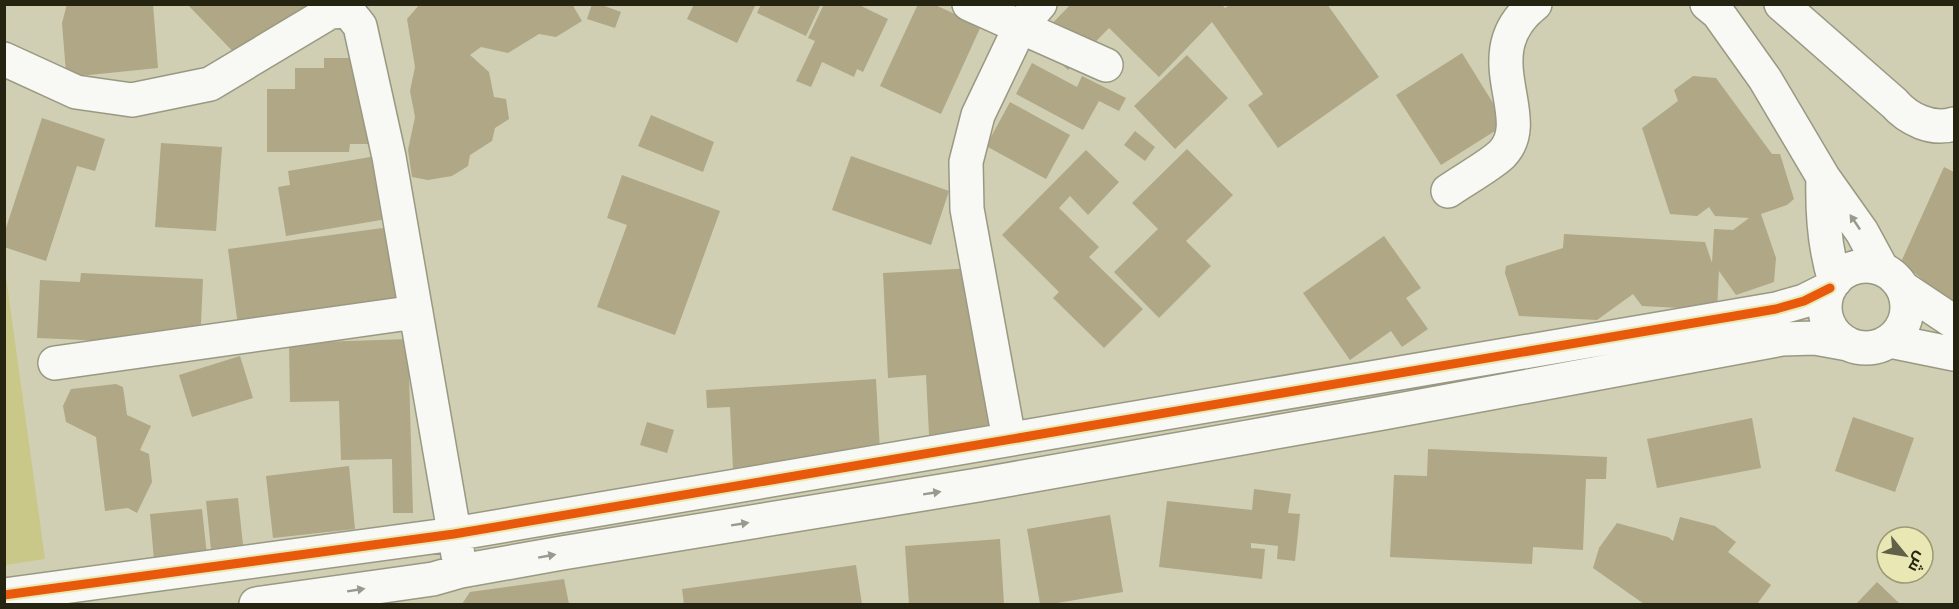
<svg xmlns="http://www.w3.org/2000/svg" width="1959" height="609" viewBox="0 0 1959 609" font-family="Lora,Cairo,serif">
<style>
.green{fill:#cac888}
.building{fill:#afa786}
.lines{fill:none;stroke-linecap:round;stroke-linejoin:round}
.minor-casing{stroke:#999983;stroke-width:36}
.minor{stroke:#f8f8f4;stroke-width:33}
.cycleway-casing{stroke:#e9e8b4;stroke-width:13}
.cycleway{stroke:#e8590c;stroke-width:9}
.oneway{fill:#99998d}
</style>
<rect width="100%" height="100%" fill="#d0cfb3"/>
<path class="green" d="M4,262L45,559L5,565H4Z"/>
<path class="building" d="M67,4H153L158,68L79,76L66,73L62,23Z
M187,4H311L243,62Z
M420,4H572L582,21L556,37L539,34L508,53L481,47L470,55L489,72L494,97L506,99L509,119L495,128L492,141L470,155L468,166L452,176L428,180L412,177L408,150L415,117L410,91L415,67L407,19Z
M592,4H599L621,12L615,28L587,19Z
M694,4H756L737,43L687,19Z
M761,4H821L806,36L757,13Z
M824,4H857L888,19L863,72L857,69L854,77L822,62L811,87L796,81L815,41L808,38Z
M918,4H933L981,26L941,114L880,86Z
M1071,4H1221L1225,8L1231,4H1327L1379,77L1278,148L1248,105L1263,94L1212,22L1159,77L1109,28L1068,70L1051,54L1046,30Z
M1462,53L1506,124L1441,165L1396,95Z
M1187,55L1228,98L1175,149L1134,106Z
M324,58H379L378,144H350L349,152H267V89H295V68H324Z
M1032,63L1077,87L1082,76L1126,98L1119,111L1099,101L1083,130L1016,94Z
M1693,76L1716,78L1772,154H1780L1794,199L1787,205L1761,214L1776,258L1774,282L1736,295L1719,271L1717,310L1642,306L1633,294L1597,320L1519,316L1505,273L1506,266L1563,248L1564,234L1705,242L1712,263L1714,229L1733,230L1749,218L1715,216L1709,207L1697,216L1670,214L1642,128L1678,101L1674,90Z
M1010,102L1070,135L1046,179L986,146Z
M651,115L714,142L703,172L638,146Z
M42,118L105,139L95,171L77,166L46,261L4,247V234Z
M1135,131L1155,147L1145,161L1124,145Z
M161,143L222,147L216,231L155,227Z
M1187,149L1233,195L1186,241L1211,266L1159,318L1114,272L1158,229L1132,203Z
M1086,150L1119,182L1088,215L1070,196L1059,208L1099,247L1089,257L1143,309L1104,348L1053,298L1059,292L1002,235Z
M376,156L387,219L286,236L278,187L290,185L288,171Z
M851,156L949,191L931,245L832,210Z
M1944,167L1954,172V305L1901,262Z
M622,175L720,211L675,335L597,307L627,225L607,218Z
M390,227L401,310L238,326L228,249Z
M1384,236L1421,288L1406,298L1428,329L1402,347L1391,331L1350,360L1303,293Z
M992,267L1001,431L929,435L926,375L888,378L883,273Z
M81,273L203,279L200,345L37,338L40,280L80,282Z
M408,339L413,513H393L392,459L341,460L339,401L290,402L289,343Z
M240,356L253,398L192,417L179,375Z
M876,379L880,451L830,463L733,469L730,407L707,408L706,390Z
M116,384L123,387L127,415L151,426L140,450L149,454L152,482L137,513L128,508L105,511L96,437L66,422L63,406L71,389Z
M1853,417L1914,438L1895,492L1835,471Z
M1752,418L1761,468L1657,488L1647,439Z
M647,422L674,430L667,453L640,445Z
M1428,449L1607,457L1606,479H1586L1583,550L1533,547L1532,564L1390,557L1394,475L1427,476Z
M349,466L355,529L273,538L266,476Z
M1254,489L1291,494L1288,513L1300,514L1295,561L1277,559L1278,546L1251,543V548L1265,549L1262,579L1159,567L1167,501L1252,510Z
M238,498L243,545L211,549L206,501Z
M202,509L207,555L154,560L150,514Z
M1110,515L1123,592L1051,604H1040L1027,529Z
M1680,517L1715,526L1736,542L1728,552L1771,585L1757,604H1644L1593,568L1599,548L1617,523L1668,537L1673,541Z
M1000,539L1004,604H909L905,546Z
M856,565L862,604H684L682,589Z
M564,579L569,604H462L470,592Z
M1877,582L1900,604H1856Z"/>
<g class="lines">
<defs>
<path id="minor" d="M969,4L1106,65
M1707,4L1718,13L1765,79L1823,177L1862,232L1882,269
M1781,4L1894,103C1908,119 1932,131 1954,124
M4,59L76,92L132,100L210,84L330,12L348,11L360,26L389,157L458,555
M1823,177C1822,213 1824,247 1835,281
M1448,191C1462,181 1491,165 1502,154C1538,117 1471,54 1535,4
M1825 307a41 41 0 1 1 82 0a41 41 0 1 1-82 0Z
M1903,288L1954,322
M1890,341L1954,354
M55,363L416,312
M1009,439L967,209L966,162L978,115L1020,27L1040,4
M4,595L454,534L1776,309L1804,301L1830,288
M256,604L433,579L461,571L562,553L978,485L1383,413L1782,339L1815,338L1848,344"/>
</defs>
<use href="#minor" class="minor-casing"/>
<use href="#minor" class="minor"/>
<defs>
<path id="cycleway" d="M4,595L454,534L1776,309L1804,301L1830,288"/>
</defs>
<use href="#cycleway" class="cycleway-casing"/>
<use href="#cycleway" class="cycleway"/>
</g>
<defs><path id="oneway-solid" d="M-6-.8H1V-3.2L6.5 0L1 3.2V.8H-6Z" transform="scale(1.5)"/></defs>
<g class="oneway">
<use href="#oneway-solid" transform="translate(1855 222) rotate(-124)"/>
<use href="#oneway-solid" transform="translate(932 493) rotate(-9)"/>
<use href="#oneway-solid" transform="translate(740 524) rotate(-9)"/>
<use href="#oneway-solid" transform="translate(547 556) rotate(-10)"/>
<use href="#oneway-solid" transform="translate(356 590) rotate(-9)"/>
</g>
<rect width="1959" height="609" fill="none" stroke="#252410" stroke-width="12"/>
<g transform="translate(1905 555) rotate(120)"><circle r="28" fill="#e9e8b4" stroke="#9b9a72" stroke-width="1.5"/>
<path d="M0-4.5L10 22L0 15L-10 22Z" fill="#616049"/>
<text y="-9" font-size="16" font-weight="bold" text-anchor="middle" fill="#252410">ش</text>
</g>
</svg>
